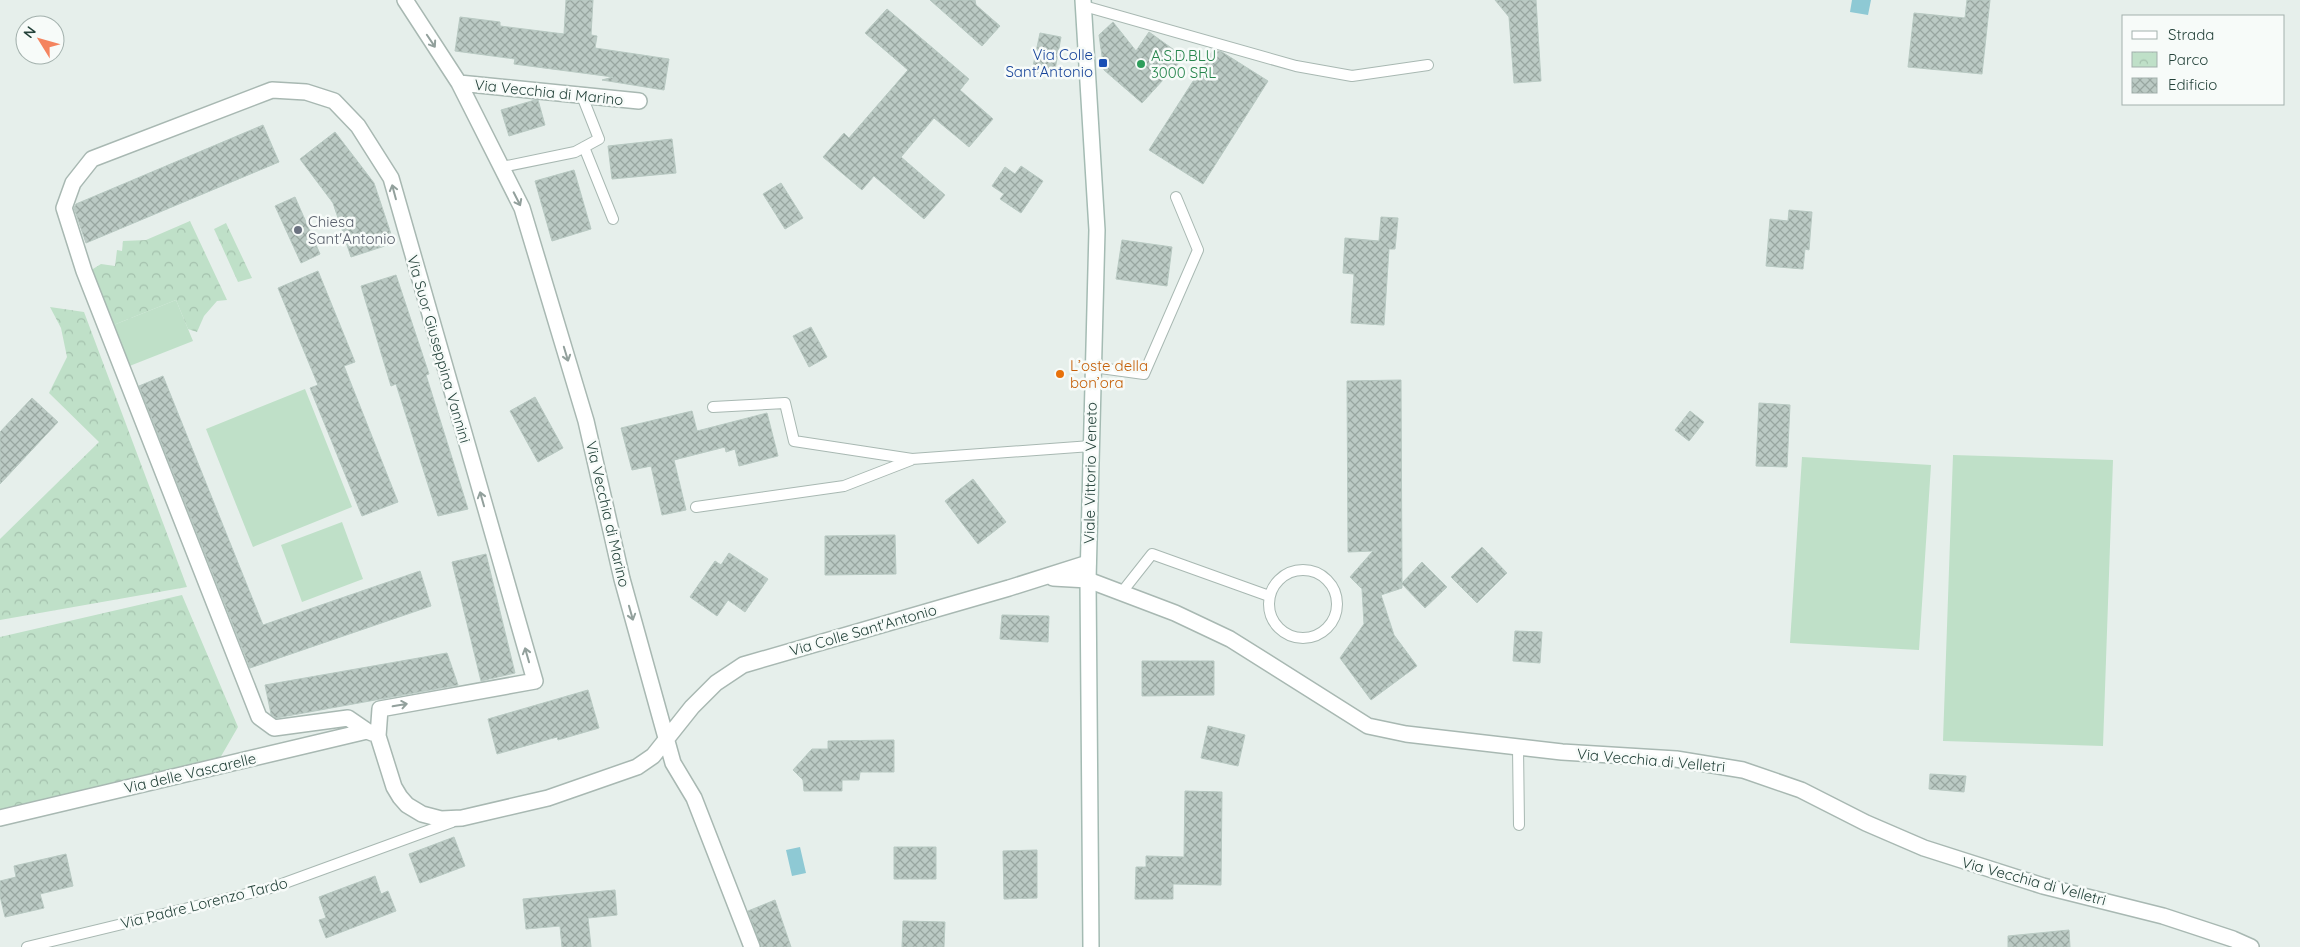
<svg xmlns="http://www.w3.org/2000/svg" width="2300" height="947" viewBox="0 0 2300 947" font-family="Quicksand,sans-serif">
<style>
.green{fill:#bfe0c8}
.park{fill:url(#park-crowns)}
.water{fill:#8ec9d4}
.building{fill:url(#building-cross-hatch);stroke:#b8c9c2}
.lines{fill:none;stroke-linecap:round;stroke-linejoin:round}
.service-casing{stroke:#a8b8b2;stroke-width:12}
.minor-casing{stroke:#a8b8b2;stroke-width:18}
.secondary-casing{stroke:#a4bbb3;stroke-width:18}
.service{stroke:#fff;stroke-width:10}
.minor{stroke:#fff;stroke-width:15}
.secondary{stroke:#fff;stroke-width:15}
.oneway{stroke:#92a09c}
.transit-dot{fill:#1a4fb4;stroke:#f7fbf9;stroke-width:2}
.leisure-dot{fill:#2e9e5b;stroke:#f7fbf9;stroke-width:2}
.worship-dot{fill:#6b7280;stroke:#f7fbf9;stroke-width:2}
.food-dot{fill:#e8710a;stroke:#f7fbf9;stroke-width:2}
.labels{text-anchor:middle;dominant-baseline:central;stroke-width:5;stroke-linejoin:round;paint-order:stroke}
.transit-label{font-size:15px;fill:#164399;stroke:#f7fbf9;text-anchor:end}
.leisure-label{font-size:15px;fill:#27864d;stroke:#f7fbf9;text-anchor:start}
.street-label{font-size:15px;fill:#24423a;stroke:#f7fbf9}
.worship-label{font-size:15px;fill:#5b616d;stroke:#f7fbf9;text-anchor:start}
.food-label{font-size:15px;fill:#c56008;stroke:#f7fbf9;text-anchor:start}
</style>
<defs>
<pattern id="park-crowns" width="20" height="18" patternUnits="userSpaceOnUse" patternTransform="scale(1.25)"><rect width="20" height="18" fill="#bfe0c8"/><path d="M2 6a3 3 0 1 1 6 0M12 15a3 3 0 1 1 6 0" fill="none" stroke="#a4c1ad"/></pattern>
<pattern id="building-cross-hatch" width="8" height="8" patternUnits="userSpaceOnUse" patternTransform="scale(1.25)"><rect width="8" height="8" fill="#bbcac4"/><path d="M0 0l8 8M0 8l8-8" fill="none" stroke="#98a6a0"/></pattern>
</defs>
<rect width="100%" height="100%" fill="#e6efeb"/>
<path class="green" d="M176,300L193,341L127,367L111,326Z
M305,389L352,507L253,547L206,429Z
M1953,455L2113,460L2103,746L1943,741Z
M1802,457L1931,465L1919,650L1790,643Z
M342,522L363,579L302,602L281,545Z"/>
<path class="park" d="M190,221L227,300L217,301L204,316L197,332L188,329L176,300L111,326L88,272L101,264L115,266L117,250L122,251L123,241L146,240Z
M226,223L252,278L238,282L214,229Z
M50,307L84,312L187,587L0,620V539L99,442L49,393L67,357L61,328Z
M182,595L238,727L216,765L0,811V637Z"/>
<path class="water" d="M1852,0H1871L1868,15L1850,12Z
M800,847L806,873L792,876L786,850Z"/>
<path class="building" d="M566,0H593L591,35L597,36L595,48L669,59L664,90L602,80L613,77L514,64L515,59L455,51L460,17L500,22V26L564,34Z
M930,0H975L976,5L1000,26L982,46Z
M1495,0H1536L1541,81L1514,83L1509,17Z
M1967,0H1990L1982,74L1908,67L1914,13L1965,18Z
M887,9L969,79L960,90L993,119L969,147L934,118L901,157L945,195L924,219L874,176L862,190L823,157L844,133L849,138L908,70L865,33Z
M1113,22L1136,51L1149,32L1184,57L1142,103L1104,70L1099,35Z
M1040,33L1061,37L1054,75L1032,71Z
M1213,50L1222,52L1268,81L1203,184L1149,150Z
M535,100H538L545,125L509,136L501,110Z
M263,125L279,162L86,243L74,208L76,204Z
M335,132L374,183L394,243L351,257L333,203L300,159Z
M672,139L676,173L612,179L608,146Z
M1021,166L1043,181L1021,213L1000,199L1004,194L992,186L1005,167L1015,174Z
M574,170L591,229L552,241L535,181Z
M781,183L803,218L785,229L763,194Z
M295,197L320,254L301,263L275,206Z
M1789,210L1812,212L1809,250L1805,249L1803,269L1766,266L1770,219L1788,221Z
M1381,217L1398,218L1395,249H1389L1384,325L1351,323L1354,274L1343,273L1345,238L1379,241Z
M1122,240L1172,247L1167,286L1116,279Z
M318,271L355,362L344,366L398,502L362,516L310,388L318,385L278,288Z
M396,275L429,374L426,375L468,509L438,516L396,384L391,386L361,286Z
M811,327L827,357L809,367L793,336Z
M163,376L263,625L420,571L431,606L250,668L139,386Z
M1401,380L1402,583L1422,562L1447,587L1425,608L1402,584V588L1381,595L1394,635L1417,666L1371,700L1340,658L1364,624L1362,589L1350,577L1373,551L1348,552L1347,381Z
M535,397L563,448L538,462L510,411Z
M32,398L58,422L0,484V432Z
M1759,403L1790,405L1787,467L1756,466Z
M692,411L697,431L767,413L778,456L739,466L735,449L726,452L725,447L674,460L686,510L662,515L651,466L632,470L621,428Z
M1690,411L1704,422L1689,441L1675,430Z
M973,479L1006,522L978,544L945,501Z
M895,535L896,574L825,575V536Z
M1482,547L1507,573L1477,603L1451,577Z
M729,553L768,579L745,612L728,600L717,616L690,597L715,561L721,565Z
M486,554L515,673L481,681L452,562Z
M1002,615L1049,616L1048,642L1000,639Z
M1515,631L1542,632L1540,663L1513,661Z
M447,653L458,685L276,718L271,714L265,685Z
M1142,661H1214V695L1142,696Z
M588,690L599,728L558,740L557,737L497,754L488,719Z
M1208,726L1245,735L1238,766L1201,758Z
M894,740V772H860L859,780H842V791H804L803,780L793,770L812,749H828V741Z
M1930,774L1966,776L1964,792L1929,789Z
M1185,791L1222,792L1221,885L1173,884V899H1135L1136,867H1146V856L1184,857Z
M454,837L465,866L420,883L409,854Z
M894,847H936V879H894Z
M1037,850V898L1004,899L1003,851Z
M66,854L73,886L40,894L44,908L5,917L0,896V881L16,877L14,866Z
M375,876L381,894L388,891L396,911L326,938L319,920L326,918L319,897Z
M615,890L617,915L588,918L591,947H562L560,926L526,929L523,899Z
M775,900L791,947H761L748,911Z
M903,921L945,922L944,947H902Z
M2069,930L2070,947H2008V936Z"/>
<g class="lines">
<defs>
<path id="service" d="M1084,6L1296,66L1352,76L1428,65
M584,147L613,219
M502,167L575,152L599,139L582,96
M1093,367L1144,374L1198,250L1176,197
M713,407L785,403L794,441L912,459L1091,446
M696,507L844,486L911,460
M1269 604a34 34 0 1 1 68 0a34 34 0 1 1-68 0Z
M1122,592L1152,554L1269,596
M1518,747L1519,825
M27,947L271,888L452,822"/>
<path id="minor" d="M405,0L459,83L522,208L586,421L622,579L673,763L694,798L752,947
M459,83L639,101
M1053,578L1088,580L1175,613L1230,639L1368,726L1406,734L1562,752L1676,759L1743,770L1801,790L1866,823L1924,848L2043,886L2163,916L2233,939L2251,947
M367,731L348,718L274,728L259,717L84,271L64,208L73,183L92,159L272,90L306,92L334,101L358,126L391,178L535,681L380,709L378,736L394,787L400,797L407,805L422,814L441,819L462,818L548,798L637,767L653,756L692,707L716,683L743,665L1009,588L1088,563
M0,818L367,731L372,733"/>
<path id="secondary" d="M1083,0L1097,230L1088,580L1091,947"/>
</defs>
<use href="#service" class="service-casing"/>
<use href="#minor" class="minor-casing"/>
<use href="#secondary" class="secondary-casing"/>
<use href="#service" class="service"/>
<use href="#minor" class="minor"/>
<use href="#secondary" class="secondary"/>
</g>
<defs><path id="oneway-shaft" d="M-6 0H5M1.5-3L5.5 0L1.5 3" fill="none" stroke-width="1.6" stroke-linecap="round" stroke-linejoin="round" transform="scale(1.25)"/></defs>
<g class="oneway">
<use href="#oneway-shaft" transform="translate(431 41) rotate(56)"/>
<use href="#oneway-shaft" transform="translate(394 192) rotate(-105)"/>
<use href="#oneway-shaft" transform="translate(517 199) rotate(63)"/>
<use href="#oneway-shaft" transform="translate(566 354) rotate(73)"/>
<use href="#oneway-shaft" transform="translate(482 499) rotate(-106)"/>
<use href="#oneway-shaft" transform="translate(631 613) rotate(74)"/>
<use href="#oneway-shaft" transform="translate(527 655) rotate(-106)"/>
<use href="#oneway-shaft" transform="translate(400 705) rotate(-10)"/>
</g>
<rect class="transit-dot" x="1098" y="58" width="10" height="10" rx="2.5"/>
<circle class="leisure-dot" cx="1141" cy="64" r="5"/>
<circle class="worship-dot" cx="298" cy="230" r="5"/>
<circle class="food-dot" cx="1060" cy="374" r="5"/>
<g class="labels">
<g class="transit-label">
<text x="1093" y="54">Via Colle<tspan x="1093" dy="17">Sant'Antonio</tspan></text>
</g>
<g class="leisure-label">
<text x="1151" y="55">A.S.D.BLU<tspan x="1151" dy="17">3000 SRL</tspan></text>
</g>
<g class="street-label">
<text transform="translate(549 92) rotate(6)">Via Vecchia di Marino</text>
<text transform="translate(439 349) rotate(74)">Via Suor Giuseppina Vannini</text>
<text transform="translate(1090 473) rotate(-89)">Viale Vittorio Veneto</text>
<text transform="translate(608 514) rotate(77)">Via Vecchia di Marino</text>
<text transform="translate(863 630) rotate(-16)">Via Colle Sant'Antonio</text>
<text transform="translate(1651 760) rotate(5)">Via Vecchia di Velletri</text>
<text transform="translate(190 773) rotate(-13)">Via delle Vascarelle</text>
<text transform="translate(2034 881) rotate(15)">Via Vecchia di Velletri</text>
<text transform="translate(204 903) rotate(-14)">Via Padre Lorenzo Tardo</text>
</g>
<g class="worship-label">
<text x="308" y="221">Chiesa<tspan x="308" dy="17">Sant'Antonio</tspan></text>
</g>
<g class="food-label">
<text x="1070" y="365">L’oste della<tspan x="1070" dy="17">bon’ora</tspan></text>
</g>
</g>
<rect x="2122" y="15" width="162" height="90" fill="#f7fbf9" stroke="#a3b1ad"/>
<rect x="2132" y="31" width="25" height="8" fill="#ffffff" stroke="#a3b1ad"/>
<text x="2168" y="40" font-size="15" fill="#24423a">Strada</text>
<rect x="2132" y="52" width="25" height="15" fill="url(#park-crowns)" stroke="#a3b1ad"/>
<text x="2168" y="65" font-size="15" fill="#24423a">Parco</text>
<rect x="2132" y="78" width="25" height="15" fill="url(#building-cross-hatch)" stroke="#a3b1ad"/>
<text x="2168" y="90" font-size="15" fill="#24423a">Edificio</text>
<g transform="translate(40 40) rotate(307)"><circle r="24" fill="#f7fbf9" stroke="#a3b1ad"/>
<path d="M0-4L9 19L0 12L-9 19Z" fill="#f4845f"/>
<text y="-8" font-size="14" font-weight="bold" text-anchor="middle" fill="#24423a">N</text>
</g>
</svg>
